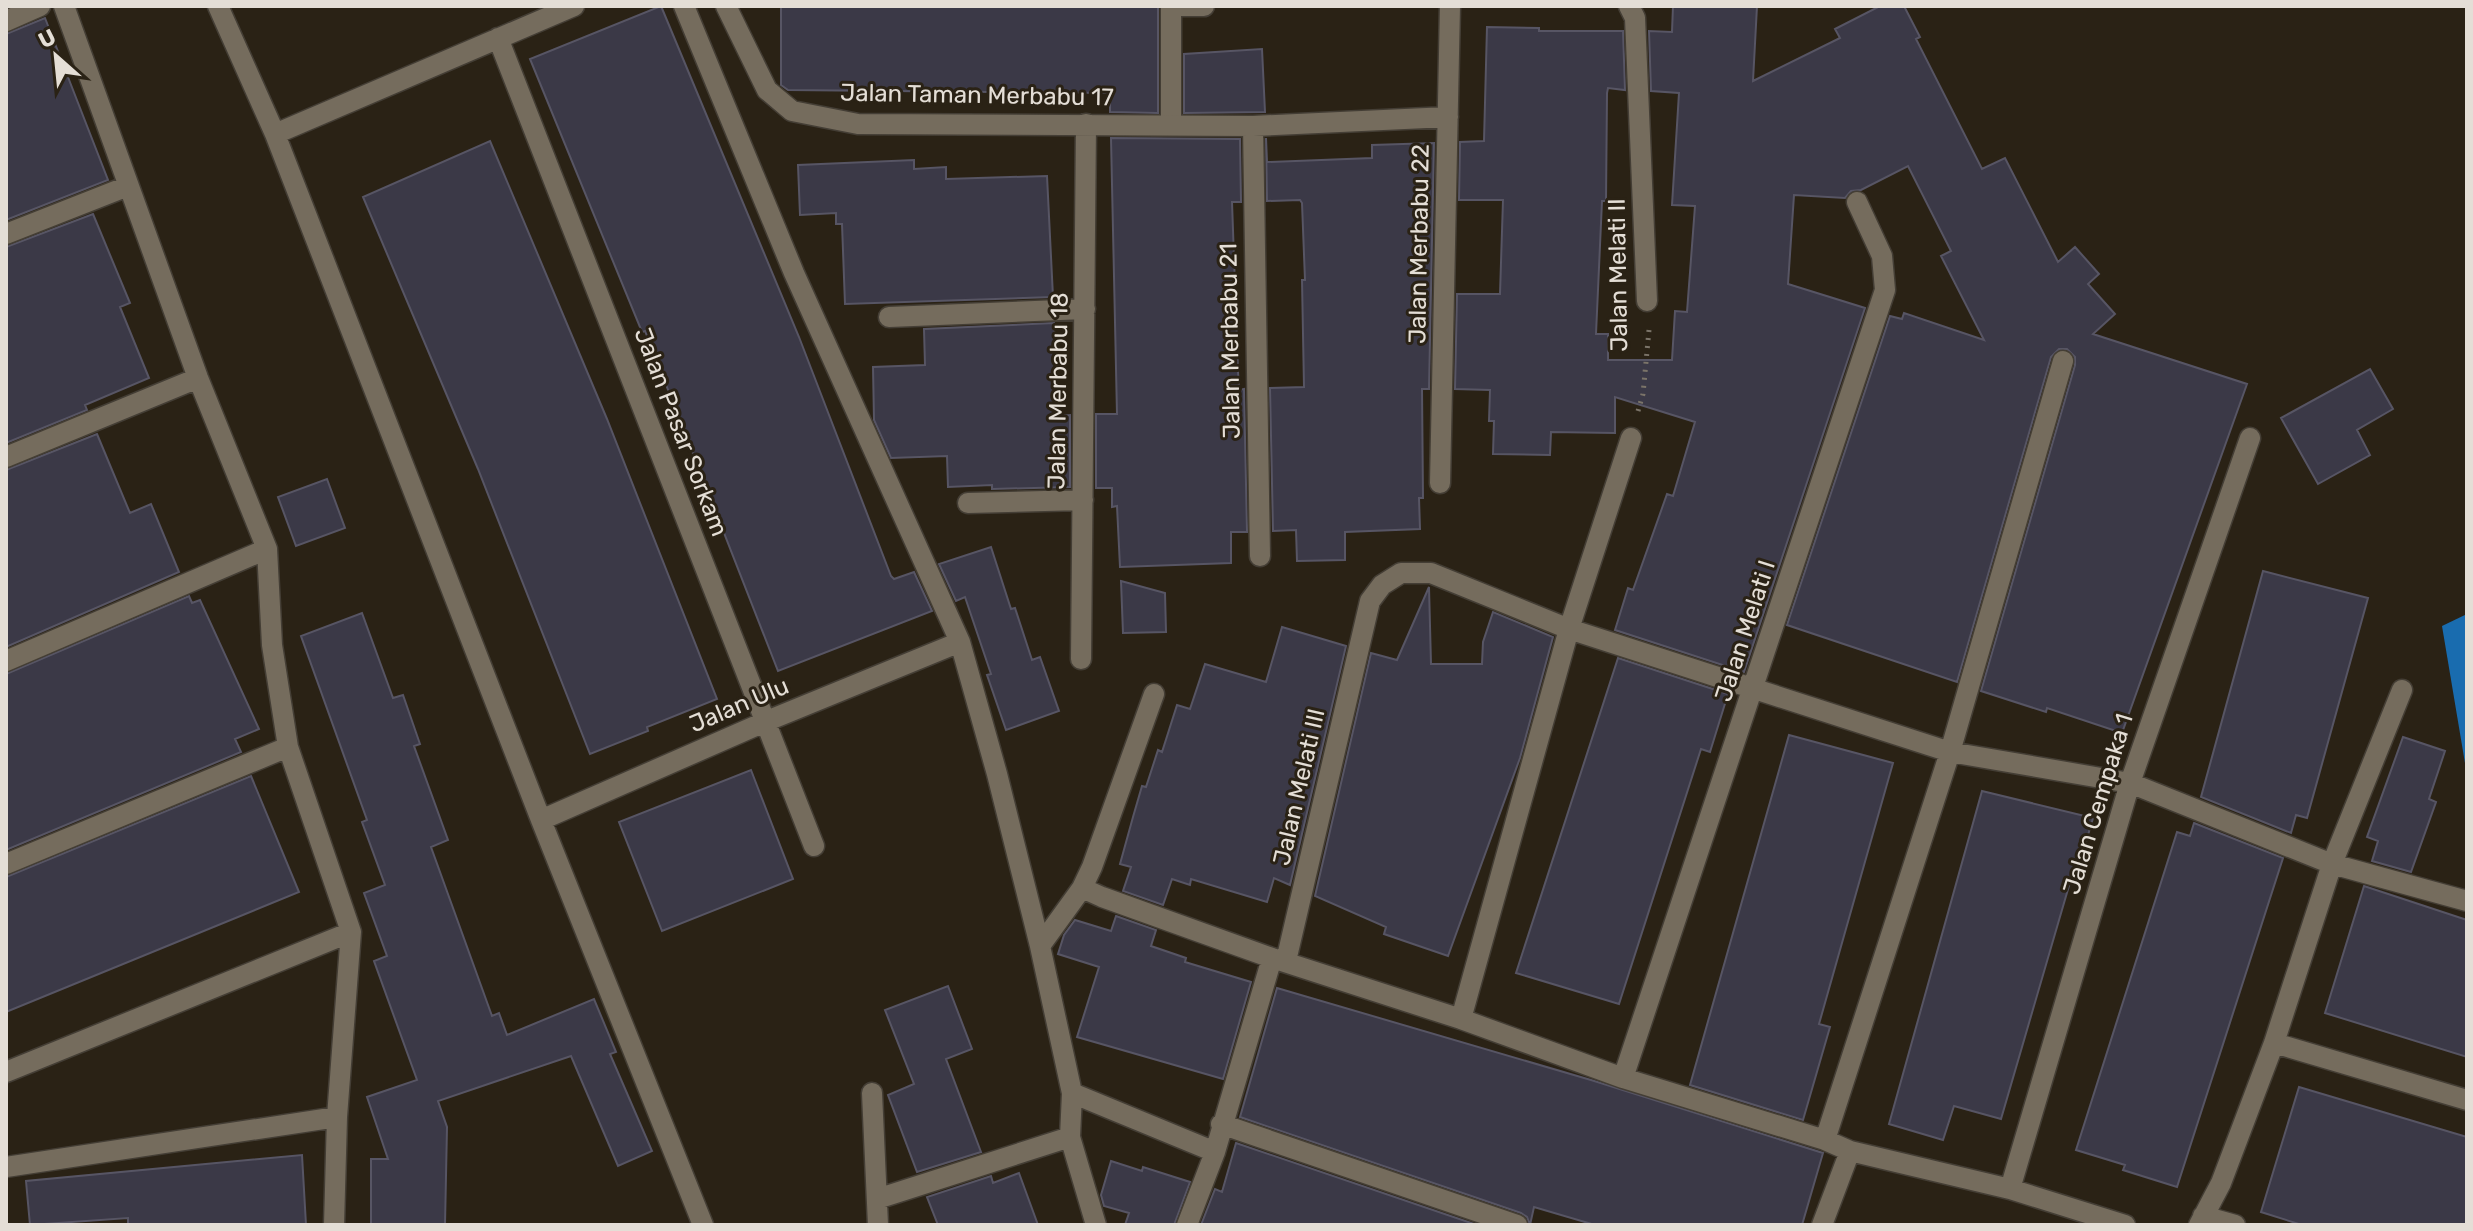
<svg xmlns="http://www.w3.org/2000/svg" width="2473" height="1231" viewBox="0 0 2473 1231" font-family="Rubik,sans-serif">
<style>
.water{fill:#196caf}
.building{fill:#3b3947;stroke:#575564;stroke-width:2}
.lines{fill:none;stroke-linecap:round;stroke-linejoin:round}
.minor-casing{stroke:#443e35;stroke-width:23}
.path{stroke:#7b7469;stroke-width:5;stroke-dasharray:2 6;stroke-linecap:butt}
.minor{stroke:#756c5d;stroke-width:20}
.labels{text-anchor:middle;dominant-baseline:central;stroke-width:6;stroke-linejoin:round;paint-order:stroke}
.street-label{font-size:24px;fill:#e4ded6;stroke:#2a2215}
</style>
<rect width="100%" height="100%" fill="#2a2215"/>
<path class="water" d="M2467,614V775L2442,626Z"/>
<path class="building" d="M661,6L799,337L891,576L894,579L914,572L932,611L778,671L645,331L642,332L530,59Z
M781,6H1158V113L1110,112V93L788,90L781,85Z
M1673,6H1757L1753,81L1840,38L1835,29L1880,6H1904L1920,37L1916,39L1982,169L2005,158L2058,262L2075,247L2099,274L2088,284L2115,314L2093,334L2247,384L2122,733L2047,708L2046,712L1981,691L2075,365V357L2067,349H2059L2051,357L1957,682L1787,625L1890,316L1902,319L1904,313L1984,340L1941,256L1951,251L1908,166L1861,190L1851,191L1845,198L1794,195L1788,284L1865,308L1744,672L1615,630L1628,588L1633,590L1667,494L1673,496L1695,422L1615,397V433L1551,432L1550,455L1493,454L1494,421H1489L1490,390L1455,389L1457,294H1500L1503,200H1459L1460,142L1484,141L1487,27L1539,28V31H1623L1625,90L1608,88L1607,93L1606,201H1602L1596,334H1608V360H1672L1675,311L1687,312L1695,206L1672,205L1679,93L1651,91L1649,31L1672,32Z
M45,18L108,180L6,220V34Z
M1262,49L1265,112L1184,113V54Z
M1111,138L1240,139L1241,202H1232L1238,371L1239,390L1244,389L1247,532H1231V563L1120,567L1117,506L1112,507V488H1096V414H1117Z
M1266,138L1267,162L1372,158V145L1434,143L1429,389H1422L1423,498H1419L1420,529L1345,532V560L1297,561L1296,530L1273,531L1270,388L1304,387L1302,280H1305L1302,203L1300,200L1267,201Z
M490,141L607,419L717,699L647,727L648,731L590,754L478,469L363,197Z
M914,160V169L946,167V179L1047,176L1053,297L845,304L842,224H836V213L800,215L798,165Z
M93,214L130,303L120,307L149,378L85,405L87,410L6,443V247Z
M1054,323L1058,416L1070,415V487L992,489V485L948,487L947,456L891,458L874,420L873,367L925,365L924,329Z
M2370,369L2393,409L2357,430L2370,455L2318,484L2281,418Z
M97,434L130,513L151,504L179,572L6,647V470Z
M327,479L345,528L296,546L278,497Z
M991,547L1011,609L1015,608L1032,660L1040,657L1059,711L1006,730L987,675L991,674L965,597L956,601L939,564Z
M2263,571L2368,598L2307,818L2296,815L2291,833L2201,797Z
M1121,581L1165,593L1166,632L1123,633Z
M1429,587L1431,664H1482L1483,642L1493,612L1553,637L1520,758L1448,956L1384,934L1386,927L1315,896L1371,653L1397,660Z
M189,596L192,603L200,600L259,729L235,739L241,752L6,850V674Z
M362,613L393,698L403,695L420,744L414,746L448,840L431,847L492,1016L499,1013L507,1035L594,999L616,1052L610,1054L652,1151L618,1166L571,1056L438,1101L447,1127L445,1225H371V1159H388L367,1097L417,1080L374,961L387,956L364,893L385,885L362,822L367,820L301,636Z
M1282,627L1346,646L1290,885L1274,878L1267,902L1191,879L1190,885L1172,879L1163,905L1123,891L1131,867L1120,864L1133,817L1142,786L1146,787L1158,750L1162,752L1177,705L1190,709L1205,664L1266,682Z
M1618,658L1728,694L1710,752L1701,749L1619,1004L1516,973Z
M1789,735L1893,763L1819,1024L1830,1027L1803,1120L1690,1085Z
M2403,737L2445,751L2429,799L2436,802L2411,872L2372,861L2378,841L2367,837Z
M751,770L793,879L662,931L619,822Z
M251,776L299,892L6,1012V877Z
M1982,791L2093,818L2082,856L2078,855L2001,1119L1954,1106L1943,1140L1889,1124Z
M2194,823L2283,858L2177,1187L2123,1170L2125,1165L2076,1150L2177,832L2190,836Z
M2364,886L2467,920V1057L2325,1013Z
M1116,916L1156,930L1151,946L1186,958L1185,962L1251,982L1223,1079L1077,1037L1099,967L1058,954L1064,935L1075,920L1111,931Z
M948,986L972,1049L946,1059L981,1152L917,1172L888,1095L914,1084L885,1010Z
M1277,988L1591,1080L1823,1153L1802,1225H1595L1534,1207L1530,1225L1527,1217L1521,1213L1240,1117Z
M2299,1087L2467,1137V1225H2302L2261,1212Z
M1236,1143L1477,1225H1201L1215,1189L1222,1192Z
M302,1155L306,1225H128V1218L30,1225L26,1181Z
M1111,1161L1142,1171L1143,1167L1190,1182L1174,1225H1125L1129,1213L1104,1206L1101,1195Z
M1019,1173L1038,1225H938L927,1197L991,1176L993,1183Z"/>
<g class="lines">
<defs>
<path id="minor" d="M64,6L198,378L267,549L272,645L288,747L351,932L337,1117L334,1225
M218,6L275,134L541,820L703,1225
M684,6L794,273L960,642L997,774L1040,946L1072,1093L1070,1137L1096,1225
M726,6L767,90L792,111L858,124L1253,126L1448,117
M1629,6L1635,18L1647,301
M6,21L40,6
M498,38L814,846
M1171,125V6H1204
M1253,126L1260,556
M275,134L574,6
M6,234L128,186
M889,317L1085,309
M6,457L198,378
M1440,483L1450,6
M968,503L1083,500
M1081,659L1086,124
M6,661L267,549
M541,820L767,721L960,642
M6,864L288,747
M1082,888L1102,897L1272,958L1461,1019L1623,1078L1825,1140L1850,1151L2010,1189L2125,1225
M1040,946L1082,888L1092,867L1154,694
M1286,961L1370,601L1382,585L1401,573H1431L1569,629L1950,752L2130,783L2332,864L2467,901
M1461,1019L1569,629L1631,438
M2274,1043L2467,1100
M6,1072L351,932
M1623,1078L1885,290L1882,256L1857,202
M872,1093L878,1225
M1072,1093L1215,1152
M1221,1124L1517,1225
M1825,1140L1950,752L2063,361
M6,1167L337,1117
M2010,1189L2130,783L2250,438
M877,1199L1070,1137
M2203,1216L2235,1225
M1187,1225L1215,1152L1272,958
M1822,1225L1850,1151
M2199,1225L2221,1183L2274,1043L2332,864L2402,690"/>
</defs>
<use href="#minor" class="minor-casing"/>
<path class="path" d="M1638,411L1643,394L1649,330"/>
<use href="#minor" class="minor"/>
</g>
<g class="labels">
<g class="street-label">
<text transform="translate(977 95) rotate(1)">Jalan Taman Merbabu 17</text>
<text transform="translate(1419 244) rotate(-89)">Jalan Merbabu 22</text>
<text transform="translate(1618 275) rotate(-91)">Jalan Melati II</text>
<text transform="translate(1230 341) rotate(-91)">Jalan Merbabu 21</text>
<text transform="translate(1058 391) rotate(-89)">Jalan Merbabu 18</text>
<text transform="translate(681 432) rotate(69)">Jalan Pasar Sorkam</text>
<text transform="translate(1745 631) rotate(-72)">Jalan Melati I</text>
<text transform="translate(739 705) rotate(-23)">Jalan Ulu</text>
<text transform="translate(1299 787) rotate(-77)">Jalan Melati III</text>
<text transform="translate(2098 804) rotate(-73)">Jalan Cempaka 1</text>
</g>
</g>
<rect width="2473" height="1231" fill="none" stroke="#e4ded6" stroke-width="16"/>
<g transform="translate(56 56) rotate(333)" stroke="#2a2215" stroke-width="6" paint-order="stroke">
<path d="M0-6L14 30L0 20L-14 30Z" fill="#e4ded6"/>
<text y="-12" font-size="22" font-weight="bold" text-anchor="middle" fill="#e4ded6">U</text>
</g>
</svg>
